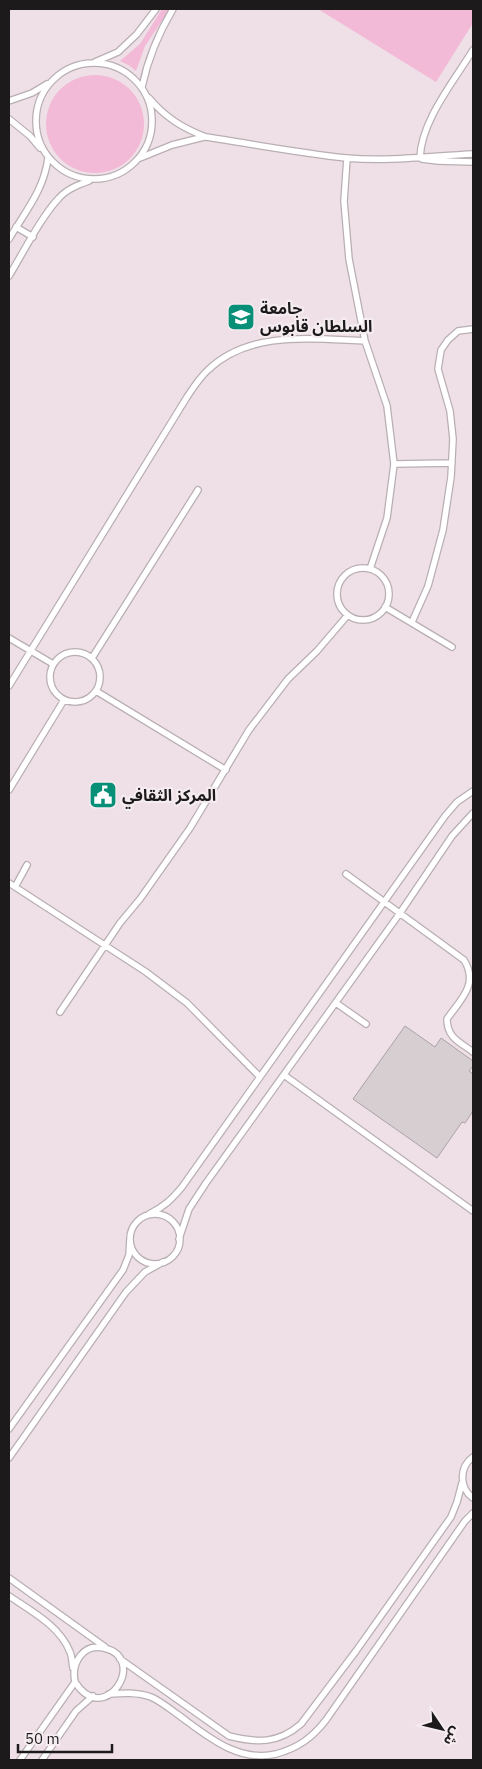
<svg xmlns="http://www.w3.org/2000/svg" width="482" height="1769" viewBox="0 0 482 1769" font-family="'IBM Plex Sans','Noto Sans Arabic',sans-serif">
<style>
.built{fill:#efdfe7}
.green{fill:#f2bad7}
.building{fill:#d7ced2;stroke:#aba2a6}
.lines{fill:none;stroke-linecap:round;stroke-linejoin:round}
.lane-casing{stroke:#b8afb3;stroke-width:8}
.lane{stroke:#fff;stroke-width:5.5}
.labels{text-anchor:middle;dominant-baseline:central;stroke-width:4.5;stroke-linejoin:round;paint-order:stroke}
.poi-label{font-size:16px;font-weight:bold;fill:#1d1a1c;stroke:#f5ecf0;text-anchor:start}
</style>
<rect width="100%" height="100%" fill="#f5ecf0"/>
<path class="built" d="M9,9H473V1760H9Z"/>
<path class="green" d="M162,9H170L145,46L136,71L130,66L120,61L140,44Z
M318,9H473V23L436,82Z
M46 124a49 49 0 1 1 98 0a49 49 0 1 1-98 0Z"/>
<path class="building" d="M405,1026L435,1047L441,1038L473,1061V1066L469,1071L473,1074V1111L465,1123L462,1122L437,1158L353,1099Z"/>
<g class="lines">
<defs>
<path id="lane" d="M95,62L118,52L137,34L156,9
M36 121a58 58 0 1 1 116 0a58 58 0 1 1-116 0Z
M142,87C148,58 158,34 173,9
M149,98C165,117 182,128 206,137C252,144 299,153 346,158C389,162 431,156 473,154
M9,101L32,93L47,84
M9,119L30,136L40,148
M140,158L172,145L204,137
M347,158L344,201L349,259L365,341L387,406L394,464L387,518L370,569
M420,158C421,121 454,81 473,50
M422,159L438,161L473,162
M16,227L33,237
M9,239C25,212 44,190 48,158
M9,276C23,253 41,217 59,198C67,189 78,185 89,181
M394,464L452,463
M337 594a26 26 0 1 1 52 0a26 26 0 1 1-52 0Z
M385,607L452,647
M412,622L428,586L443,530L451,477L453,439L450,411L438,369L441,350L448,340L458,331L473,329
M9,638L53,664
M50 677a25 25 0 1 1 50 0a25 25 0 1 1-50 0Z
M92,658L198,490
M9,686L187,397C193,388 200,377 208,370C250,330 312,339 365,341
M96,691L226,770
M9,790L64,700
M346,874L464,960C479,984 461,999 447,1019C447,1038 460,1042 473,1052
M9,883L146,972L187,1003L260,1077
M15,887L27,865
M336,1003L366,1024
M60,1012L120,923L140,899L190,828L249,730L288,679L317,651L347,616
M284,1075L473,1211
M149,1214C164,1207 172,1199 182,1187L445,816L457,802L473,791
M130 1239a25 25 0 1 1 50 0a25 25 0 1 1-50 0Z
M179,1239L189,1209L206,1183L400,913L452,836L473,813
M9,1429L123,1270L129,1255L130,1239
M473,1457C459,1467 459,1488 473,1498
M9,1458L126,1292L145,1272L163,1262
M9,1578L105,1647
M9,1596C31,1611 60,1626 70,1652C72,1656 72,1663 73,1668
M120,1659L229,1736C257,1743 278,1744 301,1724L356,1651L451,1517L457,1502L462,1483
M109,1694C123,1693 137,1692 151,1697C160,1701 169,1708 177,1714C206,1735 237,1763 276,1754C298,1748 312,1738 326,1720L465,1521L473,1513
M20,1760L75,1682C71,1663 83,1643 104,1648C149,1658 105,1729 75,1682
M42,1760L76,1711L93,1696"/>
</defs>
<use href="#lane" class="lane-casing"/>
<use href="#lane" class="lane"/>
</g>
<defs>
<symbol id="university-square" viewBox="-11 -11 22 22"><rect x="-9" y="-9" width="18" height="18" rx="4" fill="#088f77" stroke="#f5ecf0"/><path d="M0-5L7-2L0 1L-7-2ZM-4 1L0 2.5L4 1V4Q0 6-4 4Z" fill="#fff"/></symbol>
<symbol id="civic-square" viewBox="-11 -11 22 22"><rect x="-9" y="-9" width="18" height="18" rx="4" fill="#088f77" stroke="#f5ecf0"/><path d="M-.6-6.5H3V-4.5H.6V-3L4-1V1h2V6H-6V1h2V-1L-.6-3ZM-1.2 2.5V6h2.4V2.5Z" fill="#fff"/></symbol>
</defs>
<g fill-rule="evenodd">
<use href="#university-square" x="225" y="301" width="32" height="32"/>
<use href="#civic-square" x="87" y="779" width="32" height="32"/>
</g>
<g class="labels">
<g class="poi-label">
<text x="260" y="308">جامعة<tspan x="260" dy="18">السلطان قابوس</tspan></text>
<text x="122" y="795">المركز الثقافي</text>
</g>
</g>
<rect width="482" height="1769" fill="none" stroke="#1d1a1c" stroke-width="20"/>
<g transform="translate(442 1729) rotate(125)" stroke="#f5ecf0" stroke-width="4" paint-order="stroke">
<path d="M0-4L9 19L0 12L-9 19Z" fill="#1d1a1c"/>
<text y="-8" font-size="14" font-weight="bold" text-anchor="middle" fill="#1d1a1c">ش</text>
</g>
<path d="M18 1744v8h94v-8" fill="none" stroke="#1d1a1c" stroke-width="2.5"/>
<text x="25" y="1744" font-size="15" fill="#1d1a1c" stroke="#f5ecf0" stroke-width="4" paint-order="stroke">50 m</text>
</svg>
